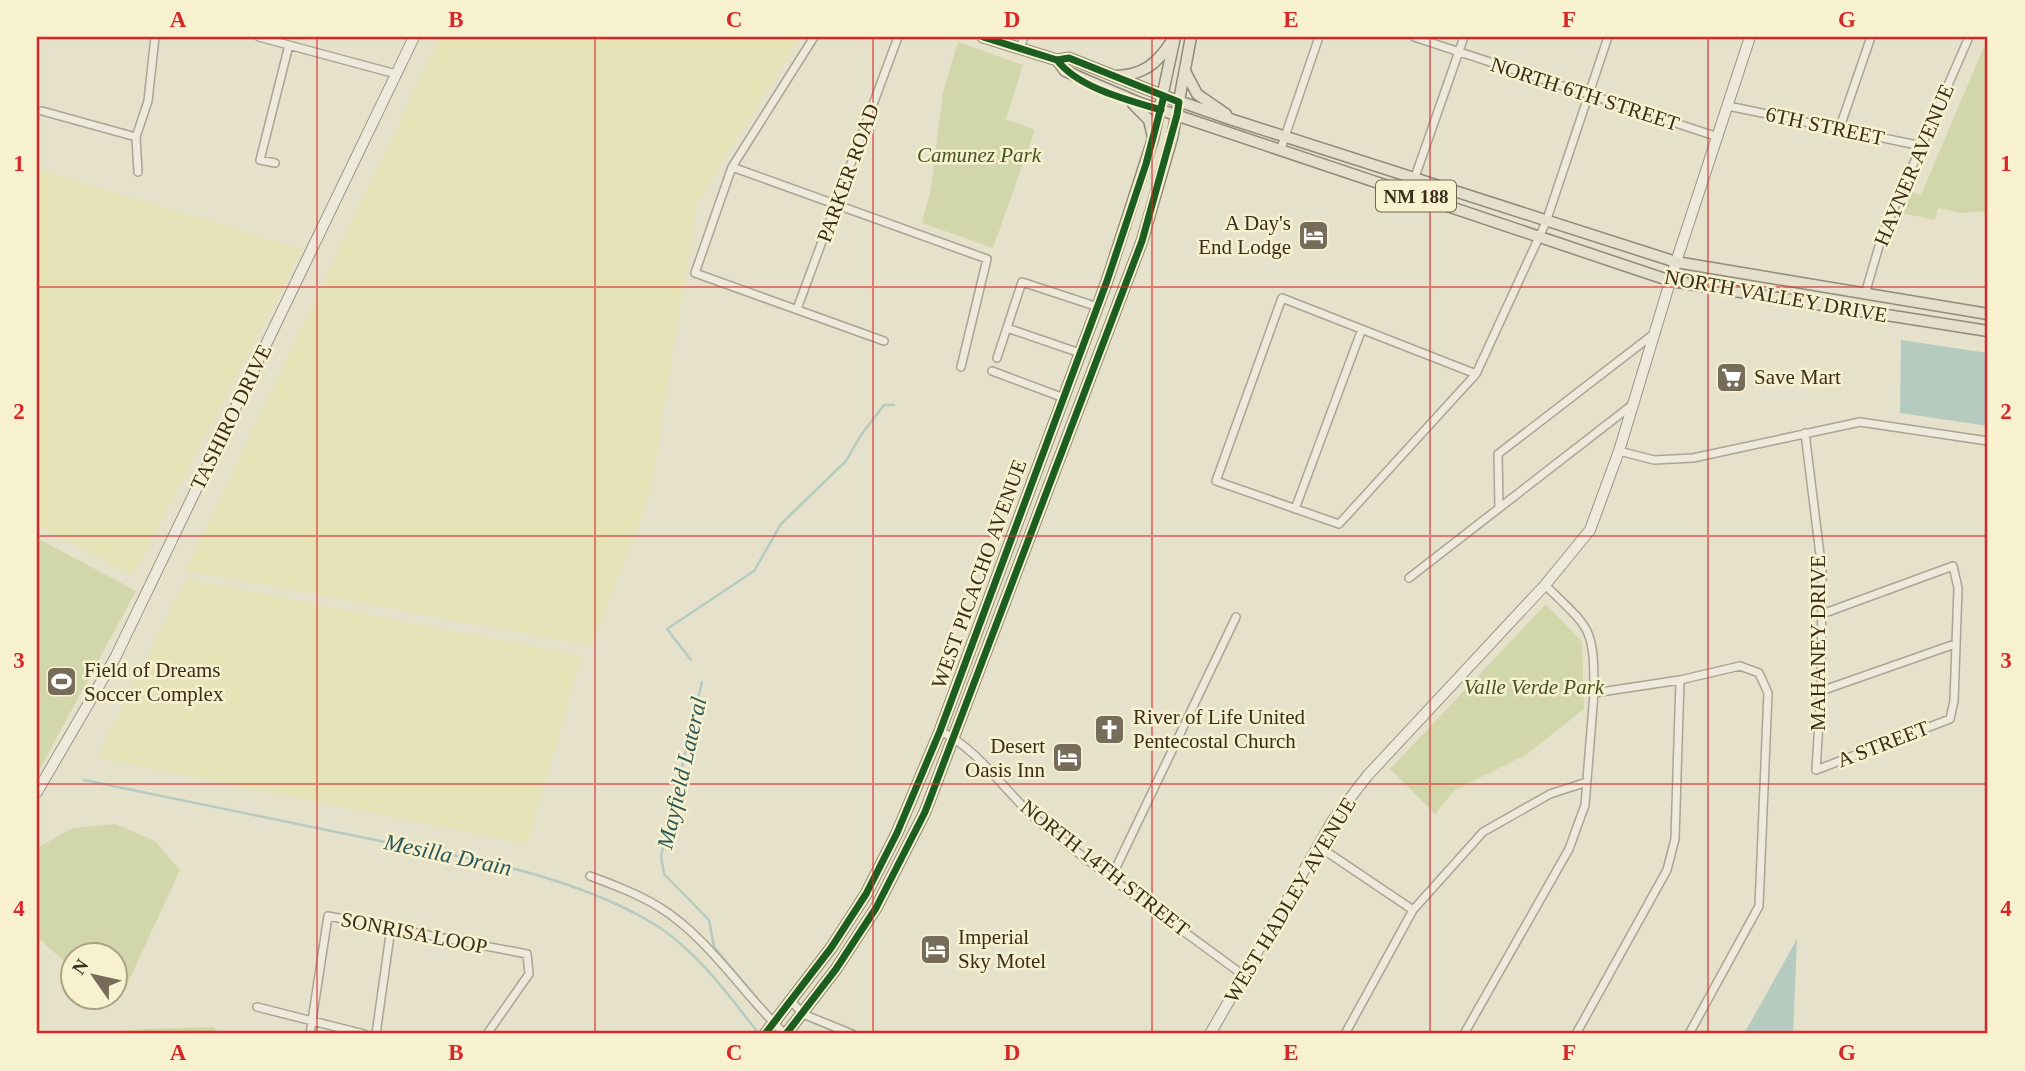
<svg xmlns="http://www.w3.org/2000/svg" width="2025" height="1071" viewBox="0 0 2025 1071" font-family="'Times New Roman',serif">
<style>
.farmland{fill:#e7e3b9}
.green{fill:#d2d7ab}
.water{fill:#b6cbc0}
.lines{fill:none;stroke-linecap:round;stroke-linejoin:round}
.stream{stroke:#b6cbc0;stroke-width:2.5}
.street-casing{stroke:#aaa494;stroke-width:10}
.secondary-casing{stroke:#9a9484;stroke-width:12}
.primary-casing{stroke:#908a7a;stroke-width:13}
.street{stroke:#edeadc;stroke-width:7}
.secondary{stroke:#edeadc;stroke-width:10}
.primary{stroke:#e4e0cd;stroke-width:10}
.cycleway-casing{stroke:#f8f1cf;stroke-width:11}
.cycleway{stroke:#1b5e20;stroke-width:7}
.grid{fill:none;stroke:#d62828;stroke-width:2;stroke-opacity:0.55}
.labels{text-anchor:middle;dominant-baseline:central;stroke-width:5;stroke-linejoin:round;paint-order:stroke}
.shield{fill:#f8f1cf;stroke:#726852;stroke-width:2}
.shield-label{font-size:19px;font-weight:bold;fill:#392d1c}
.street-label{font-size:21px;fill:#392d1c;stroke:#f8f1cf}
.park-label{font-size:21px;font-style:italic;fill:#435621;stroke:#f8f1cf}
.poi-label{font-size:21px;fill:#392d1c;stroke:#f8f1cf;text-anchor:start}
.water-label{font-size:23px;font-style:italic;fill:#2a575a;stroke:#f8f1cf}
.neatline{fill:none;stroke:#d62828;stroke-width:2.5}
.grid-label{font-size:23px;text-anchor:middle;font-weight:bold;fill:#d62828}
</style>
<rect width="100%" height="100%" fill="#e6e1ca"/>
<path class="farmland" d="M440,37H800L697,204L650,494L592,646L186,570Z
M37,169L302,249L133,576L37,525Z
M186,579L582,656L527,844L97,758Z"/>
<path class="green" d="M1988,37V211L1962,213L1938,208L1935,220L1902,213L1911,192L1921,195Z
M958,42L1023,65L1006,119L1035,130L993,248L922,223L931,188L943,92Z
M37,538L136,591L37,774Z
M1546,604L1582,642L1584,709L1527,754L1455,790L1435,814L1390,769Z
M116,824L155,841L180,870L124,991L116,993V956H74L73,969L37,937V848L73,828Z
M214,1027L218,1034H95L144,1029Z"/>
<path class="water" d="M1901,340L1988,353V426L1900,413Z
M1797,939L1793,1034H1744Z"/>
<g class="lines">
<path class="stream" d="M691,660L667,629L754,571L781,524L846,461L861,435L884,405H894
M702,682L661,856L664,874L709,920L714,947L756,997
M84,780C181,800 278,820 375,840C468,858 566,873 649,921C693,946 728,994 759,1034"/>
<defs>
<path id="street" d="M259,37L396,74
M814,37L732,167L695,273L884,341
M1414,37L1718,137
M1020,48L1024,37
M1728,106L1922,146
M42,111L136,137
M1840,127L1871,37
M1280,151L1319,37
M275,163L260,160L289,45
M732,167L987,259L961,367
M138,172L136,137L148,101L155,37
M1409,194L1464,37
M1865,294L1882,236L1969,37
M797,309L898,37
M1007,328L1080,353
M997,358L1022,282L1098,307
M992,371L1064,398
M1476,374L1282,298L1216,481L1339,524L1476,374L1546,222L1608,37
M1805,433L1822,571L1821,691L1816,770L1950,719L1954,701L1958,588L1953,566L1822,614
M1619,451L1654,460L1693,458L1860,422L1988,441
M1499,507L1498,454L1655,333
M1295,509L1362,329
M1409,578L1632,405
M1545,585C1591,630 1594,626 1594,693
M1821,691L1955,644
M940,731C981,750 1007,796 1042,824C1106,877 1176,925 1243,975
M1318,846L1413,910
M590,876C614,885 638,894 659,907C707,936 744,995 785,1034
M1112,876L1236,617
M791,1001L803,1014L852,1034
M257,1007L364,1034
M310,1034L328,916L527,954L529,974L487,1034
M376,1034L391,928
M1345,1034L1413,910L1483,832L1550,794L1587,782
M1464,1034L1569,849L1585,805L1594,693L1680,680L1740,666L1759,673L1768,693L1759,906L1689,1034
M1576,1034L1667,870L1675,839L1680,680"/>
<path id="secondary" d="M37,792L115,658L414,37
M1210,1034L1333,820L1368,775L1545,585L1590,530L1619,451L1676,262L1750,37"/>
<path id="primary" d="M983,37L1057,60L1069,58L1164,96L1233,120L1676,262L1988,314
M1057,60L1065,71L1140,103L1671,281L1988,331
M1185,71L1197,94L1226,114
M1116,76C1143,75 1157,64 1171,42
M1133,104L1149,120L1153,137
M765,1034L831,948L866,894L897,833L940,731L1107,281L1153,139L1175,37
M786,1034L836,969L876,908L925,812L1142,241L1172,138L1191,37"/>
</defs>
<use href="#street" class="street-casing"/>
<use href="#secondary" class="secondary-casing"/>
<use href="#primary" class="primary-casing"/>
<use href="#street" class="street"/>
<use href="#secondary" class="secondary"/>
<use href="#primary" class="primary"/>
<defs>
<path id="cycleway" d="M1057,60C1078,88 1128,100 1161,110
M765,1034L831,948L866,894L897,833L940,731L1107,281L1146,164L1164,96
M786,1034L836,969L876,908L925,812L1142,241L1177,115L1179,102L1069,58L1057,60L983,37"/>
</defs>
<use href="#cycleway" class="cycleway-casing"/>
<use href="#cycleway" class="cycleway"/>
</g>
<path class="grid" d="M317,37V1034M595,37V1034M873,37V1034M1152,37V1034M1430,37V1034M1708,37V1034M37,287H1988M37,536H1988M37,784H1988"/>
<defs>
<symbol id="hotel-square" viewBox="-11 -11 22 22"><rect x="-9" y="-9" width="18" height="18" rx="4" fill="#766c59" stroke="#f8f1cf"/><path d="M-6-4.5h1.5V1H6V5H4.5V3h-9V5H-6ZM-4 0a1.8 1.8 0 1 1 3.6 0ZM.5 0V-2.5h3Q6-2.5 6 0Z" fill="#fff"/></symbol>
<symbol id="supermarket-square" viewBox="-11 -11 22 22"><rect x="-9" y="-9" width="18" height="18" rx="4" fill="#766c59" stroke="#f8f1cf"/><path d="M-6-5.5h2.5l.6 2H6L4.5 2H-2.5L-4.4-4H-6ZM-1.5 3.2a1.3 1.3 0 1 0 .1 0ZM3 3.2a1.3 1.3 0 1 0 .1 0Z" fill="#fff"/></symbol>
<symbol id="stadium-square" viewBox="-11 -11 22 22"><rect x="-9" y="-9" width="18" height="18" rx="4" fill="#766c59" stroke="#f8f1cf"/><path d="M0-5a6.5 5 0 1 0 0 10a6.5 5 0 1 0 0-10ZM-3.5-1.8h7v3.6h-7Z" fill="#fff"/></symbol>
<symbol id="church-square" viewBox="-11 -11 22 22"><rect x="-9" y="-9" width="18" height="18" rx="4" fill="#766c59" stroke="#f8f1cf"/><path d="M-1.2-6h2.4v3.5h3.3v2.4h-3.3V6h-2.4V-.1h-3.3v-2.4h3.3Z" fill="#fff"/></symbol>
</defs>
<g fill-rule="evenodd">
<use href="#hotel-square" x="1296" y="218" width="35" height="35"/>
<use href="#supermarket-square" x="1714" y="360" width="35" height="35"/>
<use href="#stadium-square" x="44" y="664" width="35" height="35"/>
<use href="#church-square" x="1092" y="712" width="35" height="35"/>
<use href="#hotel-square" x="1050" y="740" width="35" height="35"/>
<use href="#hotel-square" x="918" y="932" width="35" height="35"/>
</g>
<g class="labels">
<rect class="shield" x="1376" y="180.5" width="80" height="31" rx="5"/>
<g class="shield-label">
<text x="1416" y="196">NM 188</text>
</g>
<g class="street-label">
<text transform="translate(1585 94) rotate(18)">NORTH 6TH STREET</text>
<text transform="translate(1825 126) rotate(12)">6TH STREET</text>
<text transform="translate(1914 165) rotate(-67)">HAYNER AVENUE</text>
<text transform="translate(848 173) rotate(-70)">PARKER ROAD</text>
<text transform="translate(1776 296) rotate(10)">NORTH VALLEY DRIVE</text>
<text transform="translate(231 417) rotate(-64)">TASHIRO DRIVE</text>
<text transform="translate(979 574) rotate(-70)">WEST PICACHO AVENUE</text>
<text transform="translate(1818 643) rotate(-90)">MAHANEY DRIVE</text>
<text transform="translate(1883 744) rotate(-21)">A STREET</text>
<text transform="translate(1105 868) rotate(38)">NORTH 14TH STREET</text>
<text transform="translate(1290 900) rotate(-59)">WEST HADLEY AVENUE</text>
<text transform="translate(414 933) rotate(11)">SONRISA LOOP</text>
</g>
<g class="park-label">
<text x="979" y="155">Camunez Park</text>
<text x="1534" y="687">Valle Verde Park</text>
</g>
<g class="poi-label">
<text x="1291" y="223" text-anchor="end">A Day's<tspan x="1291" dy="24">End Lodge</tspan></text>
<text x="1754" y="377">Save Mart</text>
<text x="84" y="670">Field of Dreams<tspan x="84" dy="24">Soccer Complex</tspan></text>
<text x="1133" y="717">River of Life United<tspan x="1133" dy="24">Pentecostal Church</tspan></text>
<text x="1045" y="746" text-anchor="end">Desert<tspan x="1045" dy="24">Oasis Inn</tspan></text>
<text x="958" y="937">Imperial<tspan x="958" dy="24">Sky Motel</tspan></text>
</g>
<g class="water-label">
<text transform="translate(682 773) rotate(-77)">Mayfield Lateral</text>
<text transform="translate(448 855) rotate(12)">Mesilla Drain</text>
</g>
</g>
<rect width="2025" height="1071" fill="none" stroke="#f8f1cf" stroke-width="77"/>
<g transform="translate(94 976) rotate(304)"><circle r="33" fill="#f8f1cf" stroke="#aca387" stroke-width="2"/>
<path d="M0-5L12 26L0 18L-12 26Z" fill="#766c59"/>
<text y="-10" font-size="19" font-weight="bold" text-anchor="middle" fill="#392d1c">N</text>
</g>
<rect x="38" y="38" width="1948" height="994" class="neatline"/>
<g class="grid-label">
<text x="178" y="27">A</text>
<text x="456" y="27">B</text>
<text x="734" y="27">C</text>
<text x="1012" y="27">D</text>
<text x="1291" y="27">E</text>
<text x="1569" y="27">F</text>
<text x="1847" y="27">G</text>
<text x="19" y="171">1</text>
<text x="2006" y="171">1</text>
<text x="19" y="419">2</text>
<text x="2006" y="419">2</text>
<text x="19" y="668">3</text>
<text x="2006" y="668">3</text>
<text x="19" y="916">4</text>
<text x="2006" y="916">4</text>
<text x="178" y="1060">A</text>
<text x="456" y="1060">B</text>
<text x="734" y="1060">C</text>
<text x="1012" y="1060">D</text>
<text x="1291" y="1060">E</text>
<text x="1569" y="1060">F</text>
<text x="1847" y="1060">G</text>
</g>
</svg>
